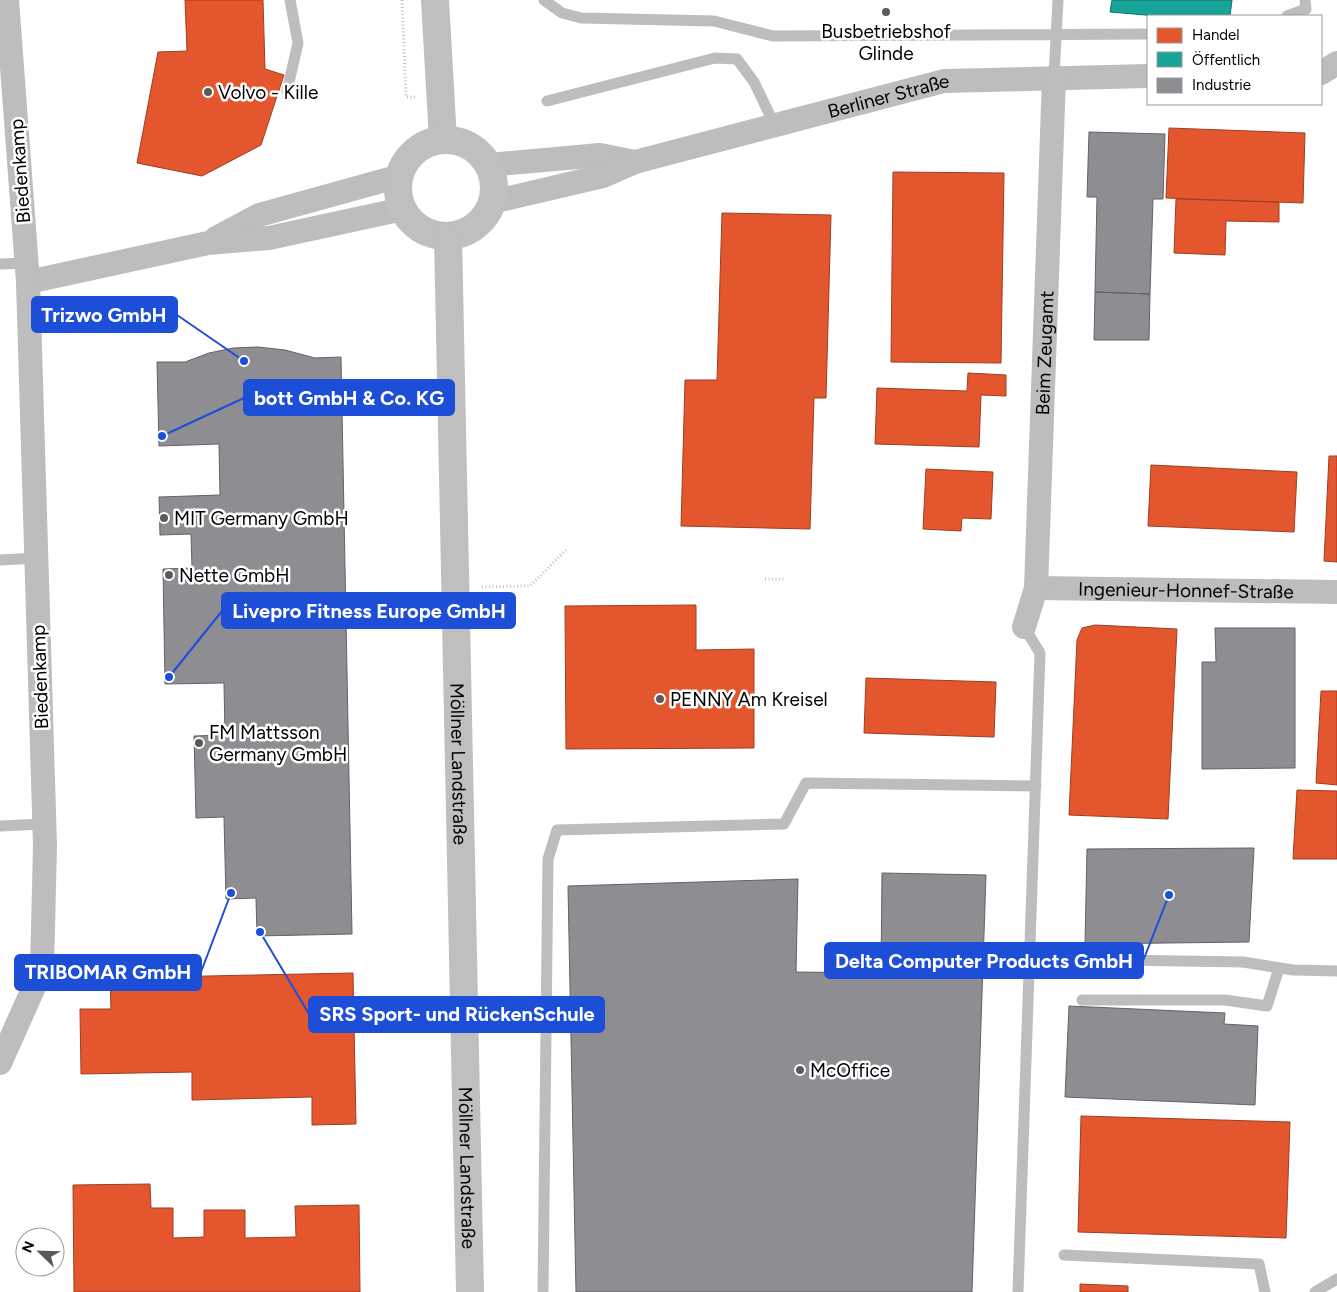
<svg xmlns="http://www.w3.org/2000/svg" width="1337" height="1292" viewBox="0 0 1337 1292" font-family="Figtree,sans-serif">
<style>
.shops{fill:#e4572e;stroke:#a03d20}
.public{fill:#17a398;stroke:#10726a}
.industry{fill:#8d8d92;stroke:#636366}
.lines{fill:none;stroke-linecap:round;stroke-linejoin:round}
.path{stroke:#c2c2c2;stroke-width:3;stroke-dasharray:1 2.5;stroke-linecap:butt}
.service{stroke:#bdbdbd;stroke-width:11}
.minor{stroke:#bdbdbd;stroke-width:24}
.secondary{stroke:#bfbfbf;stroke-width:28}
.poi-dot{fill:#595959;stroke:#fff;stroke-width:2}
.labels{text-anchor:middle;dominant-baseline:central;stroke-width:5;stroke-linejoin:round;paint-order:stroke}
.poi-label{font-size:19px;fill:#000;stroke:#fff;text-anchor:start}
.street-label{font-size:19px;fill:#000;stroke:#fff}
.leader{fill:none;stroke:#1d4ed8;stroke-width:2}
.callout-dot{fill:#1d4ed8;stroke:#fff;stroke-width:2}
.callout{fill:#1d4ed8;stroke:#1d4ed8;stroke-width:2}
.callout-label{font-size:20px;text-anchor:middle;font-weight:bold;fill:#fff}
</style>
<rect width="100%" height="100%" fill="#fff"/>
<path class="shops" d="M185,0H263L265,69L284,75L261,145L202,176L137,163L158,52L187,51Z
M1169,128L1305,133L1303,203L1166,198Z
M893,172L1004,173L1001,363L891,362Z
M1176,199L1279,202V222L1226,221L1225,255L1174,253Z
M722,213L831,215L826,398H814L810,529L681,526L685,380H717Z
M968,373L1006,375V396L981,395L979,447L875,444L877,388L967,391Z
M1329,456H1337V562L1324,561Z
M1151,465L1297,472L1294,532L1148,526Z
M926,469L993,472L991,519L962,518L961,531L923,529Z
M696,605V650L754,649V748L566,749L565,606Z
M1095,625L1177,629L1168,819L1069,815L1077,640L1082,628Z
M866,678L996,682L994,737L864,733Z
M1321,691H1337V785L1316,783Z
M1297,790L1337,791V859H1293Z
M353,973L356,1124L312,1125V1097L192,1100V1072L81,1074L80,1009H111L110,978Z
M1081,1116L1290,1122L1286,1238L1078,1232Z
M150,1184L151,1208H173V1238L204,1237V1210H245V1238L296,1237L295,1206L359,1205L360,1292H74L73,1185Z
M1080,1284L1128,1286V1292H1080Z"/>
<path class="public" d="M1112,0H1232L1230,16H1157L1110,12Z"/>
<path class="industry" d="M1089,132L1165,134L1163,199H1153L1150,294L1095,292L1097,197H1087Z
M1095,292L1150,294L1149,340H1094Z
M258,347L285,350L315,358L341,357L352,934L257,936L256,898L226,899L224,817L196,818L194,736L225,735L224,683L165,684L163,569L192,568L191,534L160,535L159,497L220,495L219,444L159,446L157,362H185L209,353L233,348Z
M1215,628H1295V768L1202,769V662H1216Z
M1254,848L1249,942L1085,944L1087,849Z
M882,873L986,875L972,1292H576L568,886L798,879L796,972L881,973Z
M1069,1006L1225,1013L1224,1024L1258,1026L1255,1105L1065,1097Z"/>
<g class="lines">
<path class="path" d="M402,0L406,97H415
M765,579H786
M482,587L530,586L567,549"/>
<path class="service" d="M544,0L562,13L581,18L714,21L773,36L1148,34
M1287,16L1306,9L1305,0
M1054,77L1058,0
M287,91L298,43L290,0
M547,101L715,58L737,59L754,82L774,124
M0,264L27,263
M0,560L36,558
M0,826L44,824
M1056,959L1243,962L1293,970L1337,971
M1082,1000H1225L1267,1006L1279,968
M1064,1255L1259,1264L1265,1292
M543,1292L548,859L557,830L784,824L806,783L1036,786
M1018,1292L1040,653L1024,627
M1315,1292L1337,1279"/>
<g class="minor">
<path d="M1321,73L1337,63"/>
<path d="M488,165L600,155L635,162"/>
<path id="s1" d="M492,202L603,176L635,162L944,81L1148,76"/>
<path d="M216,238L259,215L400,176"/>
<path d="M28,282L208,243L269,238L403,209"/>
<path id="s2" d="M1036,588L1337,592"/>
<path id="s3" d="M1024,627L1036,588L1054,77"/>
<path d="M0,1063L42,969L45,846L28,282L7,0"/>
</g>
<g class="secondary">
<path d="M435,0L443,140"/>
<circle cx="446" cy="188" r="48"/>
<path id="s4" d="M448,236L470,1292"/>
</g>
</g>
<g class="poi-dot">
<circle cx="886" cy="12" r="5"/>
<circle cx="208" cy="92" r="5"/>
<circle cx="164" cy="518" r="5"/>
<circle cx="169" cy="575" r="5"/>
<circle cx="660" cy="699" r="5"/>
<circle cx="199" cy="743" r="5"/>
<circle cx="800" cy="1070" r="5"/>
</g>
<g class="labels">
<g class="poi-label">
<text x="886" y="31" text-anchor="middle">Busbetriebshof<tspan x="886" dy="22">Glinde</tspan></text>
<text x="218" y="92">Volvo - Kille</text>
<text x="174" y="518">MIT Germany GmbH</text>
<text x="179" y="575">Nette GmbH</text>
<text x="670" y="699">PENNY Am Kreisel</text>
<text x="209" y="732">FM Mattsson<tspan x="209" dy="22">Germany GmbH</tspan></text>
<text x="810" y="1070">McOffice</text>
</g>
<g class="street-label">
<text stroke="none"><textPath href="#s1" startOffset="411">Berliner Straße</textPath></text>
<text transform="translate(20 171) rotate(-94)">Biedenkamp</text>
<text stroke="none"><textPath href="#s3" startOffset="276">Beim Zeugamt</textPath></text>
<text stroke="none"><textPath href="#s2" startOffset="150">Ingenieur-Honnef-Straße</textPath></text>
<text transform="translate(40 677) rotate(-92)">Biedenkamp</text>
<text stroke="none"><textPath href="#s4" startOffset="528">Möllner Landstraße</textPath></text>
<text stroke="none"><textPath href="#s4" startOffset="932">Möllner Landstraße</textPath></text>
</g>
</g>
<path class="leader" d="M244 361L177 315M162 436L244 398M169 677L222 611M1169 895L1143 961M231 893L201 972M260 932L309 1014"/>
<g class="callout-dot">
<circle cx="244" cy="361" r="5"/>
<circle cx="162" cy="436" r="5"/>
<circle cx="169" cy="677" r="5"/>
<circle cx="1169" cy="895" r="5"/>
<circle cx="231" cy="893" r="5"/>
<circle cx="260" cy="932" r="5"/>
</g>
<g class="callout">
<rect x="32" y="297" width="145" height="35" rx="5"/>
<rect x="244" y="380" width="210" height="35" rx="5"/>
<rect x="222" y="593" width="293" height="35" rx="5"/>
<rect x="825" y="943" width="318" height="35" rx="5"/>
<rect x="15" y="955" width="186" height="35" rx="5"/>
<rect x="309" y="997" width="295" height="35" rx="5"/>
</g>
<g class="callout-label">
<text x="104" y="322">Trizwo GmbH</text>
<text x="349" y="405">bott GmbH &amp; Co. KG</text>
<text x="369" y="618">Livepro Fitness Europe GmbH</text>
<text x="984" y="968">Delta Computer Products GmbH</text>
<text x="108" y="979">TRIBOMAR GmbH</text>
<text x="457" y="1021">SRS Sport- und RückenSchule</text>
</g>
<rect x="1147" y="15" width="175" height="90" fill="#ffffff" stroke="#999999"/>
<rect x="1157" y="28" width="25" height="15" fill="#e4572e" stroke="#999999"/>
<text x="1192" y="40" font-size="15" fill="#000000">Handel</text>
<rect x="1157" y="52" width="25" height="15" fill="#17a398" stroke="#999999"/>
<text x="1192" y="65" font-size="15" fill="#000000">Öffentlich</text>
<rect x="1157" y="78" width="25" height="15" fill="#8d8d92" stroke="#999999"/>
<text x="1192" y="90" font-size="15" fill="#000000">Industrie</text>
<g transform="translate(40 1252) rotate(293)"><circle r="24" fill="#ffffff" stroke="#999999"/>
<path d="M0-4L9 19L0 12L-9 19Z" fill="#595959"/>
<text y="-8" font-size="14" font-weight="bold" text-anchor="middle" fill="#000000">N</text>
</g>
</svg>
